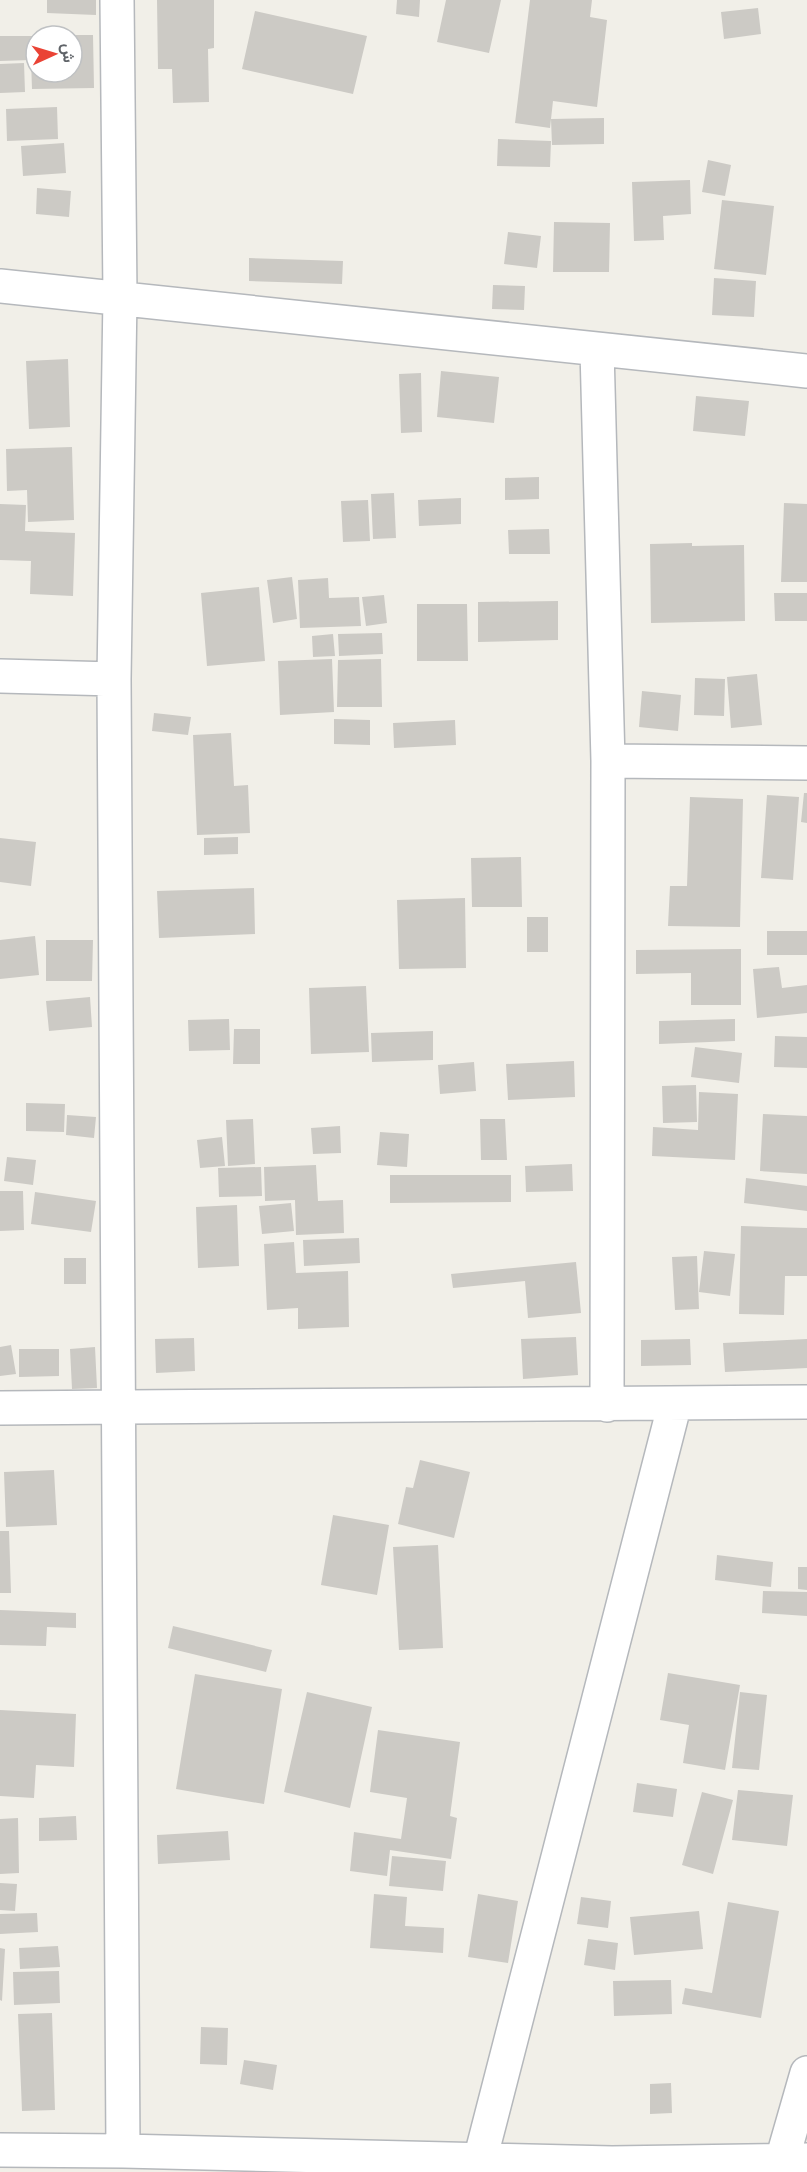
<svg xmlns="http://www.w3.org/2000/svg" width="807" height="2172" viewBox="0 0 807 2172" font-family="'Exo 2',Vazirmatn,sans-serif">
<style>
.building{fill:#cccac5}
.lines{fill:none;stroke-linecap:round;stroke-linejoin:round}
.minor-casing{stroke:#b5b8bc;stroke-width:36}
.minor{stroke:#fff;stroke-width:33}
</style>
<rect width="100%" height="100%" fill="#f1efe8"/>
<path class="building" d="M47,0H96V15L47,13Z
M157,0H214V48L208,49L209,102L173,103L172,69H158Z
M397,0H420L419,17L396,14Z
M446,0H501L489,53L437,42Z
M530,0H592L590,17L607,20L597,107L553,101L550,128L515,123Z
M758,8L761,34L724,39L721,12Z
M255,11L367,36L353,94L242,69Z
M72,35H93L94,88L32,89L31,60L0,61V36H36V72H72Z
M24,63L25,92L0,93V64Z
M57,107L58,139L7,141L6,109Z
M604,118V144L552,145L551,119Z
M498,139L551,141L550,167L497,166Z
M64,143L66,173L23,176L21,146Z
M708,160L731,165L725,196L702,192Z
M690,180L691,214L663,216L664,240L634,241L632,182Z
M37,188L71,191L69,217L36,214Z
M722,200L774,206L766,275L714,269Z
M554,222L610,223L609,272H553Z
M508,232L541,236L537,268L504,264Z
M249,258L343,261L342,284L249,281Z
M714,278L756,281L754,317L712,315Z
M493,285L525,286L524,310L492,309Z
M68,359L70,427L29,429L26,361Z
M441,371L499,377L494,423L437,417Z
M421,373L422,432L401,433L399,374Z
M696,396L749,401L745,436L693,431Z
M72,447L74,520L28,522L27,490L7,491L6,449Z
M539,477V499L505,500V478Z
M394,493L396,538L373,539L371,494Z
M461,498V524L419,526L418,500Z
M368,500L370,541L343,542L341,501Z
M784,503L807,504V582H781Z
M0,504L26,505L25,531L75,533L73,596L30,594L31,561L0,560Z
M549,529L550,554H509L508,530Z
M692,543V546L744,545L745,621L651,623L650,544Z
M292,577L297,619L273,623L267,580Z
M328,578L329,598L359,597L361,626L300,628L298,580Z
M259,587L265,661L207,666L201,593Z
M774,593H807V621H775Z
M384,595L387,623L366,626L362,597Z
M558,601V640L478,642V602Z
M417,604H467L468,661H417Z
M382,633L383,654L339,656L338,634Z
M333,634L335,656L313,657L312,636Z
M332,659L334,712L280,715L278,661Z
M381,659L382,707H337L338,660Z
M757,674L762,725L731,728L727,677Z
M695,678L725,679L724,716L694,715Z
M642,691L681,695L678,731L639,727Z
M154,713L191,717L188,735L152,731Z
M334,719L370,720V745L334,744Z
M455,720L456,745L394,748L393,723Z
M231,733L234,786L248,785L250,833L197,835L193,735Z
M804,793H807V823L801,822Z
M767,795L799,797L793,880L761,878Z
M690,797L743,799L740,927L668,926L670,886H687Z
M238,837V854L204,855V838Z
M0,838L36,842L31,886L0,882Z
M521,857L522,907H472L471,858Z
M254,888L255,934L159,938L157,891Z
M465,898L466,968L399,969L397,900Z
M527,917H548V952H527Z
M767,931H807V955H767Z
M35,936L39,975L0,979V940Z
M46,940H93L92,981H46Z
M741,949V1005H691V973L636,974V950Z
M779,967L782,988L807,985V1013L757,1018L753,969Z
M366,986L369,1052L311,1054L309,988Z
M90,997L92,1027L49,1031L46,1001Z
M229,1019L230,1050L189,1051L188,1020Z
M735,1019V1041L659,1044V1021Z
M234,1029H260V1064H233Z
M433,1031V1060L372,1062L371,1033Z
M775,1036L807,1037V1068L774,1067Z
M695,1047L742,1053L739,1083L691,1077Z
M574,1061L575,1097L508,1100L506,1064Z
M474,1062L476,1091L440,1094L438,1065Z
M696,1085L697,1122L663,1123L662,1086Z
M699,1092L738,1094L735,1160L652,1156L653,1127L698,1130Z
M26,1103L65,1104L64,1132L26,1131Z
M763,1114L807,1116V1174L760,1171Z
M67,1115L96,1117L94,1138L66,1135Z
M253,1119L255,1164L228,1166L226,1120Z
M480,1119H505L507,1160H481Z
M340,1126L341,1153L313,1154L311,1128Z
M380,1132L409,1134L407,1167L377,1165Z
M222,1137L225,1166L200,1168L197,1140Z
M7,1157L36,1160L33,1185L4,1181Z
M572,1164L573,1191L526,1192L525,1166Z
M316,1165L318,1201L343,1200L344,1233L296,1235L295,1200L265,1201L264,1167Z
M261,1167L262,1196L219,1197L218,1168Z
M390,1175H511V1202L390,1203Z
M746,1178L807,1186V1211L744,1203Z
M0,1191H23L24,1230L0,1231Z
M35,1192L96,1201L91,1232L31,1224Z
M291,1203L294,1231L262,1234L259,1206Z
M237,1205L239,1266L198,1268L196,1207Z
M741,1226L807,1228V1276H785L784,1315L739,1314Z
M359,1238L360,1263L304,1266L303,1240Z
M294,1242L296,1273L348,1271L349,1327L298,1329V1308L267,1310L264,1244Z
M704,1251L735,1254L730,1296L699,1292Z
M697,1256L699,1309L675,1310L672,1257Z
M64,1258H86V1284H64Z
M576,1262L581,1313L528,1318L525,1281L453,1288L451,1274Z
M576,1337L578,1375L523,1379L521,1339Z
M194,1338L195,1371L156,1373L155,1339Z
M690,1339L691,1365L641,1366V1340Z
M807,1339V1368L725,1372L723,1343Z
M11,1345L16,1374L0,1376V1347Z
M95,1347L97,1388L72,1389L70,1349Z
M19,1349H59V1376L19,1377Z
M420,1460L470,1472L454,1538L398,1524L406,1487L413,1488Z
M54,1470L57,1525L6,1527L4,1472Z
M333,1515L389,1525L377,1595L321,1585Z
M0,1531H9L11,1593H0Z
M438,1545L443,1648L399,1650L393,1547Z
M717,1555L773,1562L771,1587L715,1580Z
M798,1567H807V1590L798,1589Z
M763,1591L807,1592V1616L762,1613Z
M0,1610L76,1613V1628L47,1627L46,1646L0,1645Z
M173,1626L272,1650L266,1672L168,1648Z
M668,1673L740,1685L725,1770L683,1763L689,1725L660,1720Z
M195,1674L282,1689L264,1804L176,1789Z
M307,1692L372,1707L350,1808L284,1792Z
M740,1692L767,1695L759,1770L732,1768Z
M0,1710L76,1714L74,1767L36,1765L34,1798L0,1796Z
M378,1730L460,1742L450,1816L457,1818L451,1859L390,1850L387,1876L350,1871L354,1832L401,1839L407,1798L370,1792Z
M637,1783L677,1789L673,1817L633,1812Z
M738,1790L793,1795L787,1846L732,1840Z
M702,1792L733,1800L713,1874L682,1865Z
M76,1816L77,1840L39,1841V1818Z
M18,1818L19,1873L0,1874V1819Z
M228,1831L230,1860L158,1864L157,1835Z
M392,1856L446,1861L443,1891L389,1886Z
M0,1883L17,1884L15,1911L0,1910Z
M374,1894L407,1897L405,1926L444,1928L443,1953L370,1948Z
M478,1894L518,1901L508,1963L468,1957Z
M581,1897L611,1901L608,1928L577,1924Z
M728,1902L779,1911L761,2018L682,2004L685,1988L712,1993Z
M699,1911L703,1949L634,1955L630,1917Z
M37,1913L38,1932L0,1934V1914Z
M588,1939L618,1943L615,1970L584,1965Z
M58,1946L60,1967L20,1969L19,1948Z
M0,1948L5,1949L2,2001L0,2000Z
M59,1971L60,2003L14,2005L13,1972Z
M671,1980L672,2014L614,2016L613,1981Z
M52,2013L55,2110L22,2111L18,2014Z
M201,2027L228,2028L227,2065L200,2064Z
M244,2060L277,2065L273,2090L240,2084Z
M671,2083L672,2113L650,2114V2084Z"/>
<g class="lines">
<defs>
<path id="minor" d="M117,0L120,296L114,679L123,2151
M0,286L807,371
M597,350L608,761L607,1405
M0,676L114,679
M608,761L807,763
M0,1408L807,1402
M0,2150L123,2151L612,2163L807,2160
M480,2160L675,1403
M782,2160L807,2073"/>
</defs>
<use href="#minor" class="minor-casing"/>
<use href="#minor" class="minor"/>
</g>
<g transform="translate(54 54) rotate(86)"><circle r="28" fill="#ffffff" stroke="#bfc1c3" stroke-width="1.5"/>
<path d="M0-4.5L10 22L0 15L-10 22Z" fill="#ea4335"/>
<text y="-9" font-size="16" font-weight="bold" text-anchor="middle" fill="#5f6368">ش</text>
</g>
</svg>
